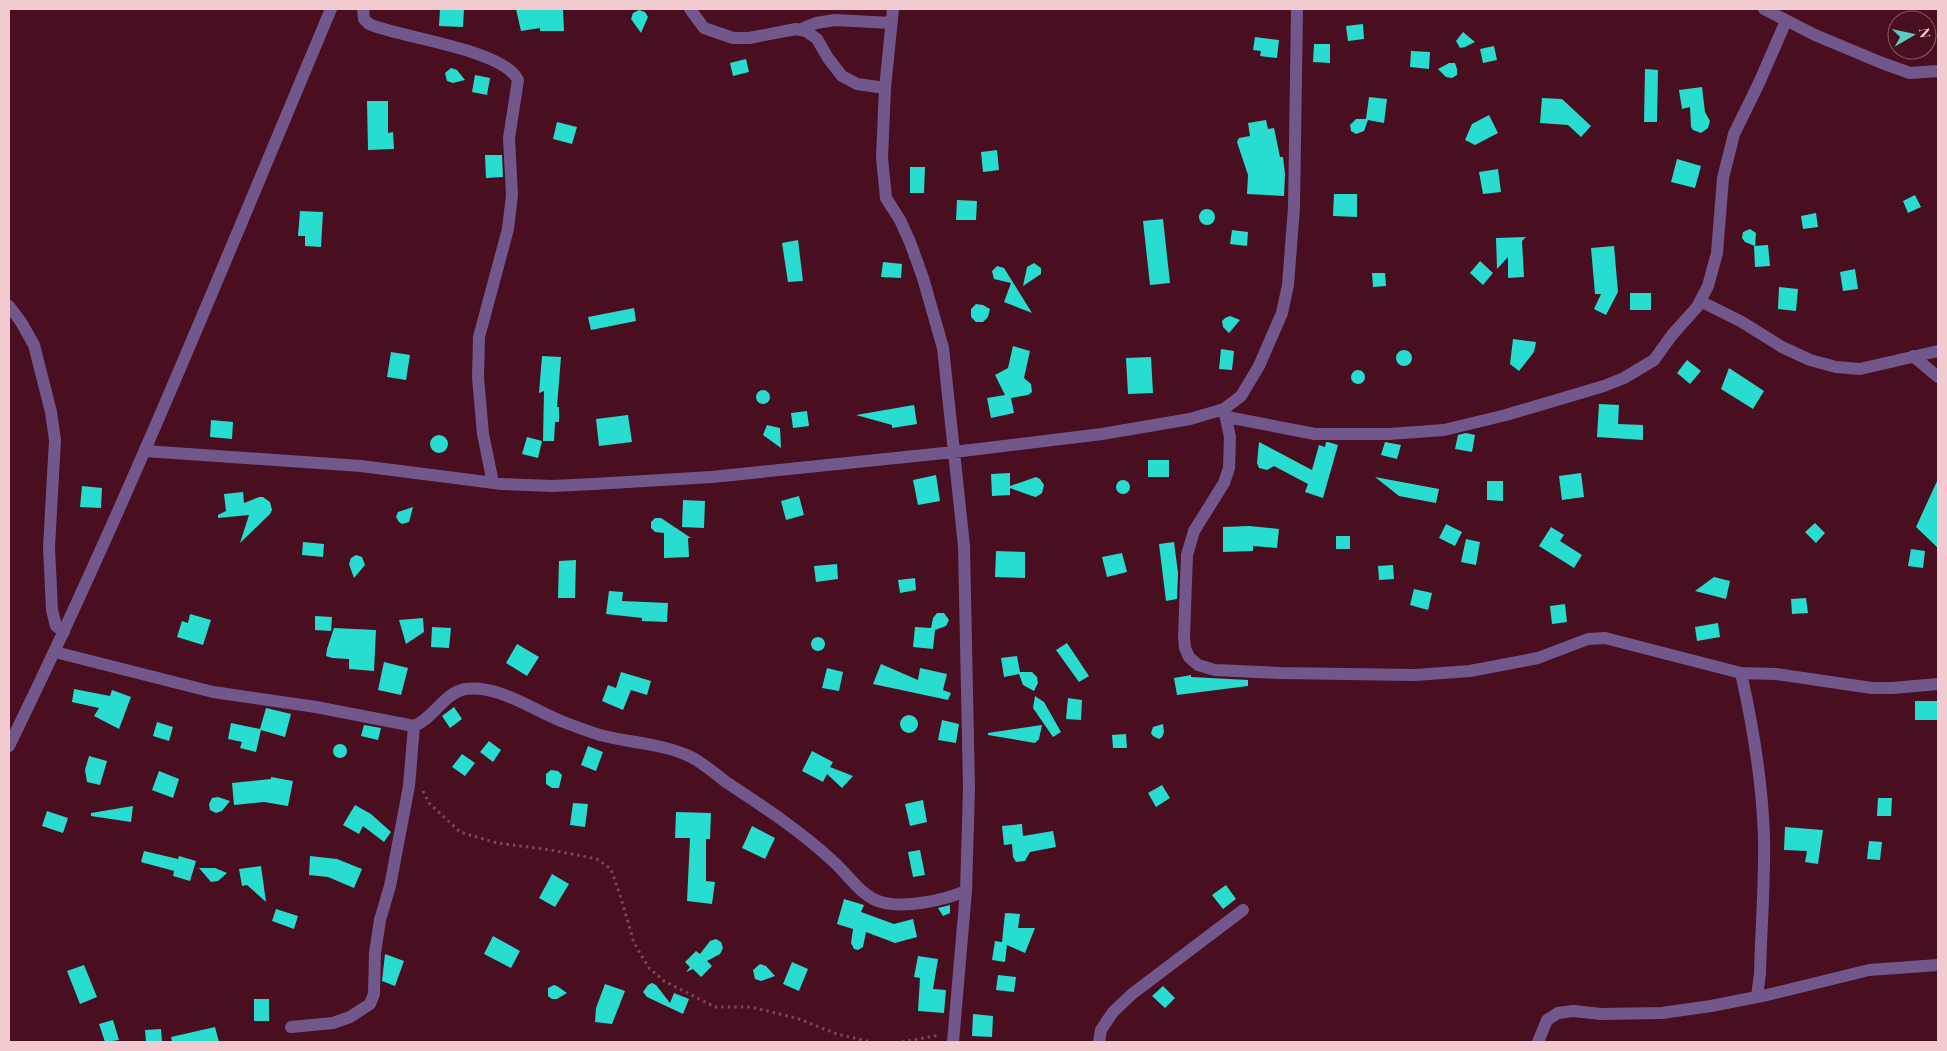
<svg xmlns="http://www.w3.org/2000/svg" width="1947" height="1051" viewBox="0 0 1947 1051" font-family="'Playfair Display',serif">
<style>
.building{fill:#28dcd0}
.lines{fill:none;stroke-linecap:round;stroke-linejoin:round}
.path{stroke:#7c4755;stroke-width:3;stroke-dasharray:2.5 4;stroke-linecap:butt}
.minor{stroke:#72578c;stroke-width:12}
.tertiary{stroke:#72578c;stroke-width:12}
</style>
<rect width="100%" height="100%" fill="#490e20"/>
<path class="building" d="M440,9H464L463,27L439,26Z
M516,9H563L564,31H540V28L521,31Z
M639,10L645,12L648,17L641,33L631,19L633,13Z
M1363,24L1364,39L1348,41L1346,26Z
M1463,32L1475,42L1465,47L1460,48L1456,41Z
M1255,37L1279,40L1277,58L1260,56L1261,51L1253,50Z
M1314,44H1330V63L1313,62Z
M1494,46L1497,60L1483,63L1480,49Z
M1411,51L1430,52L1429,69L1410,67Z
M746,59L749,72L733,76L730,63Z
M1449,63H1455L1457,69V75L1452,78L1446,77L1438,69Z
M451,68L457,70L465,80L453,83L447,81L445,73Z
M1645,69L1658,70L1657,122H1644Z
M475,75L490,78L487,95L472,92Z
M1702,87L1705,112L1710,121L1708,128L1701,133L1693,130L1691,127L1690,107L1682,109L1679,90Z
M1369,97L1387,99L1384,123L1368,120L1364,131L1356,134L1351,131L1350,125L1356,119H1366Z
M1542,98L1562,99L1591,126L1581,137L1568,125L1540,123Z
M367,101H388V133L393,132L394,149L368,150Z
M1489,115L1498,133L1475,145L1465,140L1472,124Z
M1266,120L1268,129L1274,128L1280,157H1283L1285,174L1284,196L1247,194L1248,175L1237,142L1239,138L1250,136L1248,123Z
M557,122L577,127L572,144L553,139Z
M997,150L999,170L983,172L981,152Z
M485,155H502L503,177L486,178Z
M1677,159L1701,166L1695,188L1671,182Z
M910,167H925L924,193H910Z
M1498,169L1501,192L1483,194L1479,172Z
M1334,194H1357V217L1333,216Z
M1915,195L1921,207L1908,213L1903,201Z
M957,200L977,201L976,220H956Z
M1199 217a8 8 0 1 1 16 0a8 8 0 1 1-16 0Z
M300,211L323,212L321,247L305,246V236H298Z
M1816,213L1818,227L1803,229L1801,216Z
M1163,219L1170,283L1150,285L1143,221Z
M1750,229L1756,233L1755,246L1745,242L1742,238L1743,232Z
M1232,230L1248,232L1247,246L1230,244Z
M1526,237L1522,241L1524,277L1508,278V257L1497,269L1496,238Z
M798,240L803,281L788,282L782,243Z
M1768,245L1770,266L1755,267L1754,246Z
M1614,246L1618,292L1606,315L1594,309L1601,294H1595L1591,248Z
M1480,261L1493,273L1483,285L1470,273Z
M883,262L902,264L901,278L881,277Z
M1034,263L1041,268V274L1023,286L1027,267Z
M997,266L1004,268L1032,313L1004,302L1011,283L994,279L992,271Z
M1855,269L1858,289L1843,291L1840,272Z
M1372,273H1385L1386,286L1373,287Z
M1779,287L1798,289L1796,311L1778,309Z
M1630,293H1651V310H1630Z
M976,304L983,305L990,309L988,317L983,322H976L971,317V309Z
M634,308L636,321L591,330L588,317Z
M1230,316L1240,320L1229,333L1223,327L1222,321L1225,318Z
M1513,339L1536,342L1534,352L1519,371L1510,364Z
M1013,346L1030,351L1024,378L1031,384L1032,392L1028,395L1011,398L1014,413L991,418L987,398L1005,395L995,375L1008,368Z
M1221,349L1234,351L1232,370L1219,369Z
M1396 358a8 8 0 1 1 16 0a8 8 0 1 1-16 0Z
M391,352L410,355L406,380L387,377Z
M542,356L561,357L557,407H559V422H555L554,441H543L544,391L539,393Z
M1151,357L1153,393L1128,394L1126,358Z
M1687,360L1701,371L1690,384L1677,373Z
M1729,368L1764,391L1753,409L1721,389Z
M1351 377a7 7 0 1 1 14 0a7 7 0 1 1-14 0Z
M756 397a7 7 0 1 1 14 0a7 7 0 1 1-14 0Z
M1599,404L1619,405L1618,424L1643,425V440L1597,437Z
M914,405L917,424L892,428V425L856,415Z
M807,411L809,426L793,428L791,413Z
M628,415L632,442L599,446L596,419Z
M211,420L233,422L232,439L210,437Z
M767,425L780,428L781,448L763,435Z
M1466,433L1475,435L1472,452L1455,449L1458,435Z
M430 444a9 9 0 1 1 18 0a9 9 0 1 1-18 0Z
M527,437L542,441L538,458L522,454Z
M1259,442L1312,470L1319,445L1325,447L1326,442H1328L1338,445L1323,498L1305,492L1308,484L1274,466L1267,470L1259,468L1257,463Z
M1385,442L1401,445L1397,459L1381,455Z
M1148,460H1169V477H1148Z
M1010,473V486L1036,477L1040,479L1044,485L1042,493L1036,497L1032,496L1010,488V495L992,496L991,474Z
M1581,473L1584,497L1562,500L1559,476Z
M936,475L940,501L918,505L913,480Z
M1375,477L1439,489L1436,503L1399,496Z
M1938,479V548L1916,527Z
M1116 487a7 7 0 1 1 14 0a7 7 0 1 1-14 0Z
M1487,481H1503V501L1487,500Z
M82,486L102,488L101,508L80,507Z
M243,492L244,503L259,497H263L270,502L272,510L270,514L240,543L249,515L218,518V515L226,511L224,494Z
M799,496L804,515L786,520L781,501Z
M683,500L705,501L704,528L682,527Z
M413,507L409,522L402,524L399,522L396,517L398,512Z
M655,518H661L691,538H688L689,557L664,558V533L655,532L651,528V522Z
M1815,523L1825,533L1816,543L1805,532Z
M1446,524L1462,532L1455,546L1439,538Z
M1249,526L1279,529L1277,548L1253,546V551L1223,552V527Z
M1551,527L1564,535L1560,541L1582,555L1574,568L1539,546Z
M1336,536H1350V549H1336Z
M1466,539L1480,542L1476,565L1461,562Z
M303,542L324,544L323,557L302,555Z
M1174,542L1178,573L1177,599L1166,601L1159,544Z
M1911,549L1925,551L1923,568L1908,566Z
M996,551L1025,552V578L995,577Z
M1122,553L1127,572L1107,577L1102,557Z
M356,555L362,557L365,565L354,578L349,564L351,558Z
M576,560L575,598H558L559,561Z
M837,564L838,579L816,582L814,566Z
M1393,565L1394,579L1379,580L1378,566Z
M1714,577L1730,581L1726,599L1695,591Z
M915,578L916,590L900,593L898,580Z
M1414,589L1432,593L1428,610L1410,605Z
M609,591L623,592L622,601L668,603L667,622L642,621V618L606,614Z
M1806,598L1808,613L1792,614L1791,599Z
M1565,604L1567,622L1552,624L1550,606Z
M937,613H944L949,620L946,626L935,630L933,649L913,647L915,627L931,628L933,618Z
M190,614L211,620L203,645L177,637L182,621L188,623Z
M315,616L332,617L331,631L315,630Z
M423,618L424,632L406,644L399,620Z
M1718,623L1720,637L1697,641L1695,627Z
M432,627L451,628L449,648L431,647Z
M334,628L376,630L374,671L349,669V659L332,658L326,656L327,649Z
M811 644a7 7 0 1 1 14 0a7 7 0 1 1-14 0Z
M1067,643L1089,676L1079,682L1056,650Z
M517,644L539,657L527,676L506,663Z
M1017,656L1020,672H1032L1037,677L1038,683L1034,691L1023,685L1019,674L1004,677L1001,658Z
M384,662L408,668L401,695L378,690Z
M881,664L918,680L920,668L947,674L943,690L951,693L948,700L873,684Z
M827,668L843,672L839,691L822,688Z
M621,672L651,681L647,695L631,690L623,710L602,701L608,685L616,688Z
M1191,675V677L1248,680V686L1177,695L1174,678Z
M74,689L110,696L112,690L131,697L119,729L94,716L99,708L72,702Z
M1035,696L1044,702L1061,732L1053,737L1033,708Z
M1068,698L1082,700L1081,720L1066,719Z
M1915,701H1938V720H1915Z
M454,707L462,719L450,728L442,716Z
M266,708L291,714L285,737L261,730L256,752L240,748L242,742L228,739L231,723L260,729Z
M900 724a9 9 0 1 1 18 0a9 9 0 1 1-18 0Z
M942,720L959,724L956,743L938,740Z
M157,722L173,727L169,741L153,736Z
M1163,724L1164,732L1162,737L1159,739L1153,736L1151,733L1153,727Z
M364,725L381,728L378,740L361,736Z
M1042,725L1039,739L1035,743L988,735V733Z
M1126,734L1127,748H1113L1112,735Z
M489,741L501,750L493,762L480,752Z
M333 751a7 7 0 1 1 14 0a7 7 0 1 1-14 0Z
M588,746L603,752L596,771L581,765Z
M812,751L833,762L830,767L853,776L842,788L827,774L823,782L802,771Z
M462,754L475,763L465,776L452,767Z
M89,756L107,761L100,785L87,782L85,770Z
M551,770L558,771L562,775L559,788H552L546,784V774Z
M159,771L179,779L173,798L152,790Z
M271,777L293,781L288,806L264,802L234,805L232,783L271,779Z
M1162,785L1170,798L1156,807L1148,793Z
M218,797L230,801L222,811L216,813L210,810L209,804L212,798Z
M1878,798H1892L1891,816H1877Z
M923,800L927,822L910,826L905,804Z
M573,803L588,804L585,827L570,825Z
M355,805L371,814L391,832L384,842L363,826L359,834L343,825Z
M133,806L131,822L91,816V813Z
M47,811L68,818L63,833L42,826Z
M676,812L711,813L710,839H706V881L715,882L712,904L687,901L690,838H675Z
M1022,824L1023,836L1053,831L1056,847L1030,852L1025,861L1016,862L1013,857L1012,844L1004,845L1002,826Z
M752,826L775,838L765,859L742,848Z
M1785,827L1823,830L1818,864L1805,862L1807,851L1784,850Z
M1869,841L1882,842L1880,860L1867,859Z
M920,850L925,875L913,877L908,852Z
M144,851L178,859L179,856L196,861L190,881L173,876L174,871L141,862Z
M310,856L337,859L362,869L354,888L328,877L309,875Z
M261,866L266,902L247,885L242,886L239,869Z
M199,868H215L227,873L218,881L211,882Z
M552,874L569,884L555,907L539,898Z
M1226,885L1236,899L1223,909L1212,895Z
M844,899L864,905L861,912L894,924L913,919L917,937L895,943L866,932L863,947L858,950L854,949L851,943L853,929L837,924Z
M950,905V913L943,916L938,908Z
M276,909L298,916L294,929L272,921Z
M1005,913L1020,914L1018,928H1035L1025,953L1007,945L1005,962L992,960L995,941L1002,942Z
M493,936L520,951L511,968L484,954Z
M716,939L721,942L723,948L720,954L707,961L712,966L701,977L693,969L686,972L690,967L685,962L696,951L700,954L710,941Z
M385,954L404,961L395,986L382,981Z
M918,956L938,959L933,989L946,990L944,1013L918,1011L920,978L914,977Z
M792,962L808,969L799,991L783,984Z
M760,964L766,966L775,976L761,981L755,979L753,970Z
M84,965L97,997L80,1004L67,971Z
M998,975L1016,977L1014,992L996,990Z
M652,983L656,985L670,1003L674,993L689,999L683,1014L647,997L643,992L648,985Z
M605,984L625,991L612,1024L595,1022L596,1008Z
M554,985L557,986L567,993L557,999H552L548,996V988Z
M1163,986L1175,998L1165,1008L1152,996Z
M254,999H269V1021H254Z
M973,1014L993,1016L992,1037L972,1036Z
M113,1020L119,1040L105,1042L99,1024Z
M215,1027L219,1042H172L171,1037Z
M161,1029L162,1042H146L145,1030Z"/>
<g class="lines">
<path class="path" d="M423,791L429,803L460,832L497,843L551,850L597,859L611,869L621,898L634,943L649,968L664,981L715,1007H751L796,1018L837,1034L871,1042
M902,1042L940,1035"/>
<path class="minor" d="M363,9L364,19L369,24C401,38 503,49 518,80L509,138L512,195L508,229L479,337L478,378L483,434L493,483
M690,9L704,28L733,38H749L796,29L806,31L817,39L828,58L842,76L857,84L885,88
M893,9L885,88L882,158L886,198L900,220L910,242L923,278L943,348L964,546L969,788L966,891L953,1042
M1764,9L1815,35L1882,63L1910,73L1938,71
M801,29L816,23L835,20L891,23
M1700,301L1742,322L1782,347L1810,360L1836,367L1860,369L1938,351
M9,306L21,322L34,345L51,412L55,440L49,547L52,610L56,626L64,632
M1913,356L1938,377
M1224,409L1230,437L1229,468L1224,483L1194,531L1187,555L1184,636L1185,648L1189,657L1198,665L1215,670L1280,673L1415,675L1470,671L1538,658L1588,639L1605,638L1741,673L1776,674L1872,688H1892L1938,684
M1227,417L1315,434H1389L1444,430L1506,415L1604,386L1624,378L1654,360L1672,335L1697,307L1708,286L1717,253L1723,178L1734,134L1759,83L1786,21
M145,451L361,466L502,484L552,486L594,484L712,477L954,452L1102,434L1190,419L1224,409L1241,396L1259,366L1282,313L1288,285L1294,207L1297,9
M55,652L213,692L316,707L414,726C434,718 444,693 465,689C497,684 533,710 561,721C574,726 587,731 600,735C630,743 660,743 689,756C702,762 714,773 726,782C764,807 802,832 835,863C849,876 862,897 881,902C905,909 944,900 966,891
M1741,673C1753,726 1762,781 1764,836C1765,882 1761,928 1760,974L1757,996
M291,1027L333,1023L350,1017L370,1004L374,994L375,953L380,920L390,886L409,786L414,726
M1099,1042L1101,1030L1113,1012L1132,994L1243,910
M1538,1042L1547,1020L1558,1013L1573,1011L1601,1014L1662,1013L1711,1006L1767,995L1869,970L1938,965"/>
<path class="tertiary" d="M9,746C127,505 227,256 331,9"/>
</g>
<rect width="1947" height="1051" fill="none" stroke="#f2cbd1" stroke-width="20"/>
<g transform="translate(1912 35) rotate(81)"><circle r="24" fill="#490e20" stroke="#8d5a67"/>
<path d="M0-4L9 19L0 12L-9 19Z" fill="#56cec3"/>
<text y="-8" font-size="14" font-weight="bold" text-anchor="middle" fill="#f2cbd1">N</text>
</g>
</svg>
